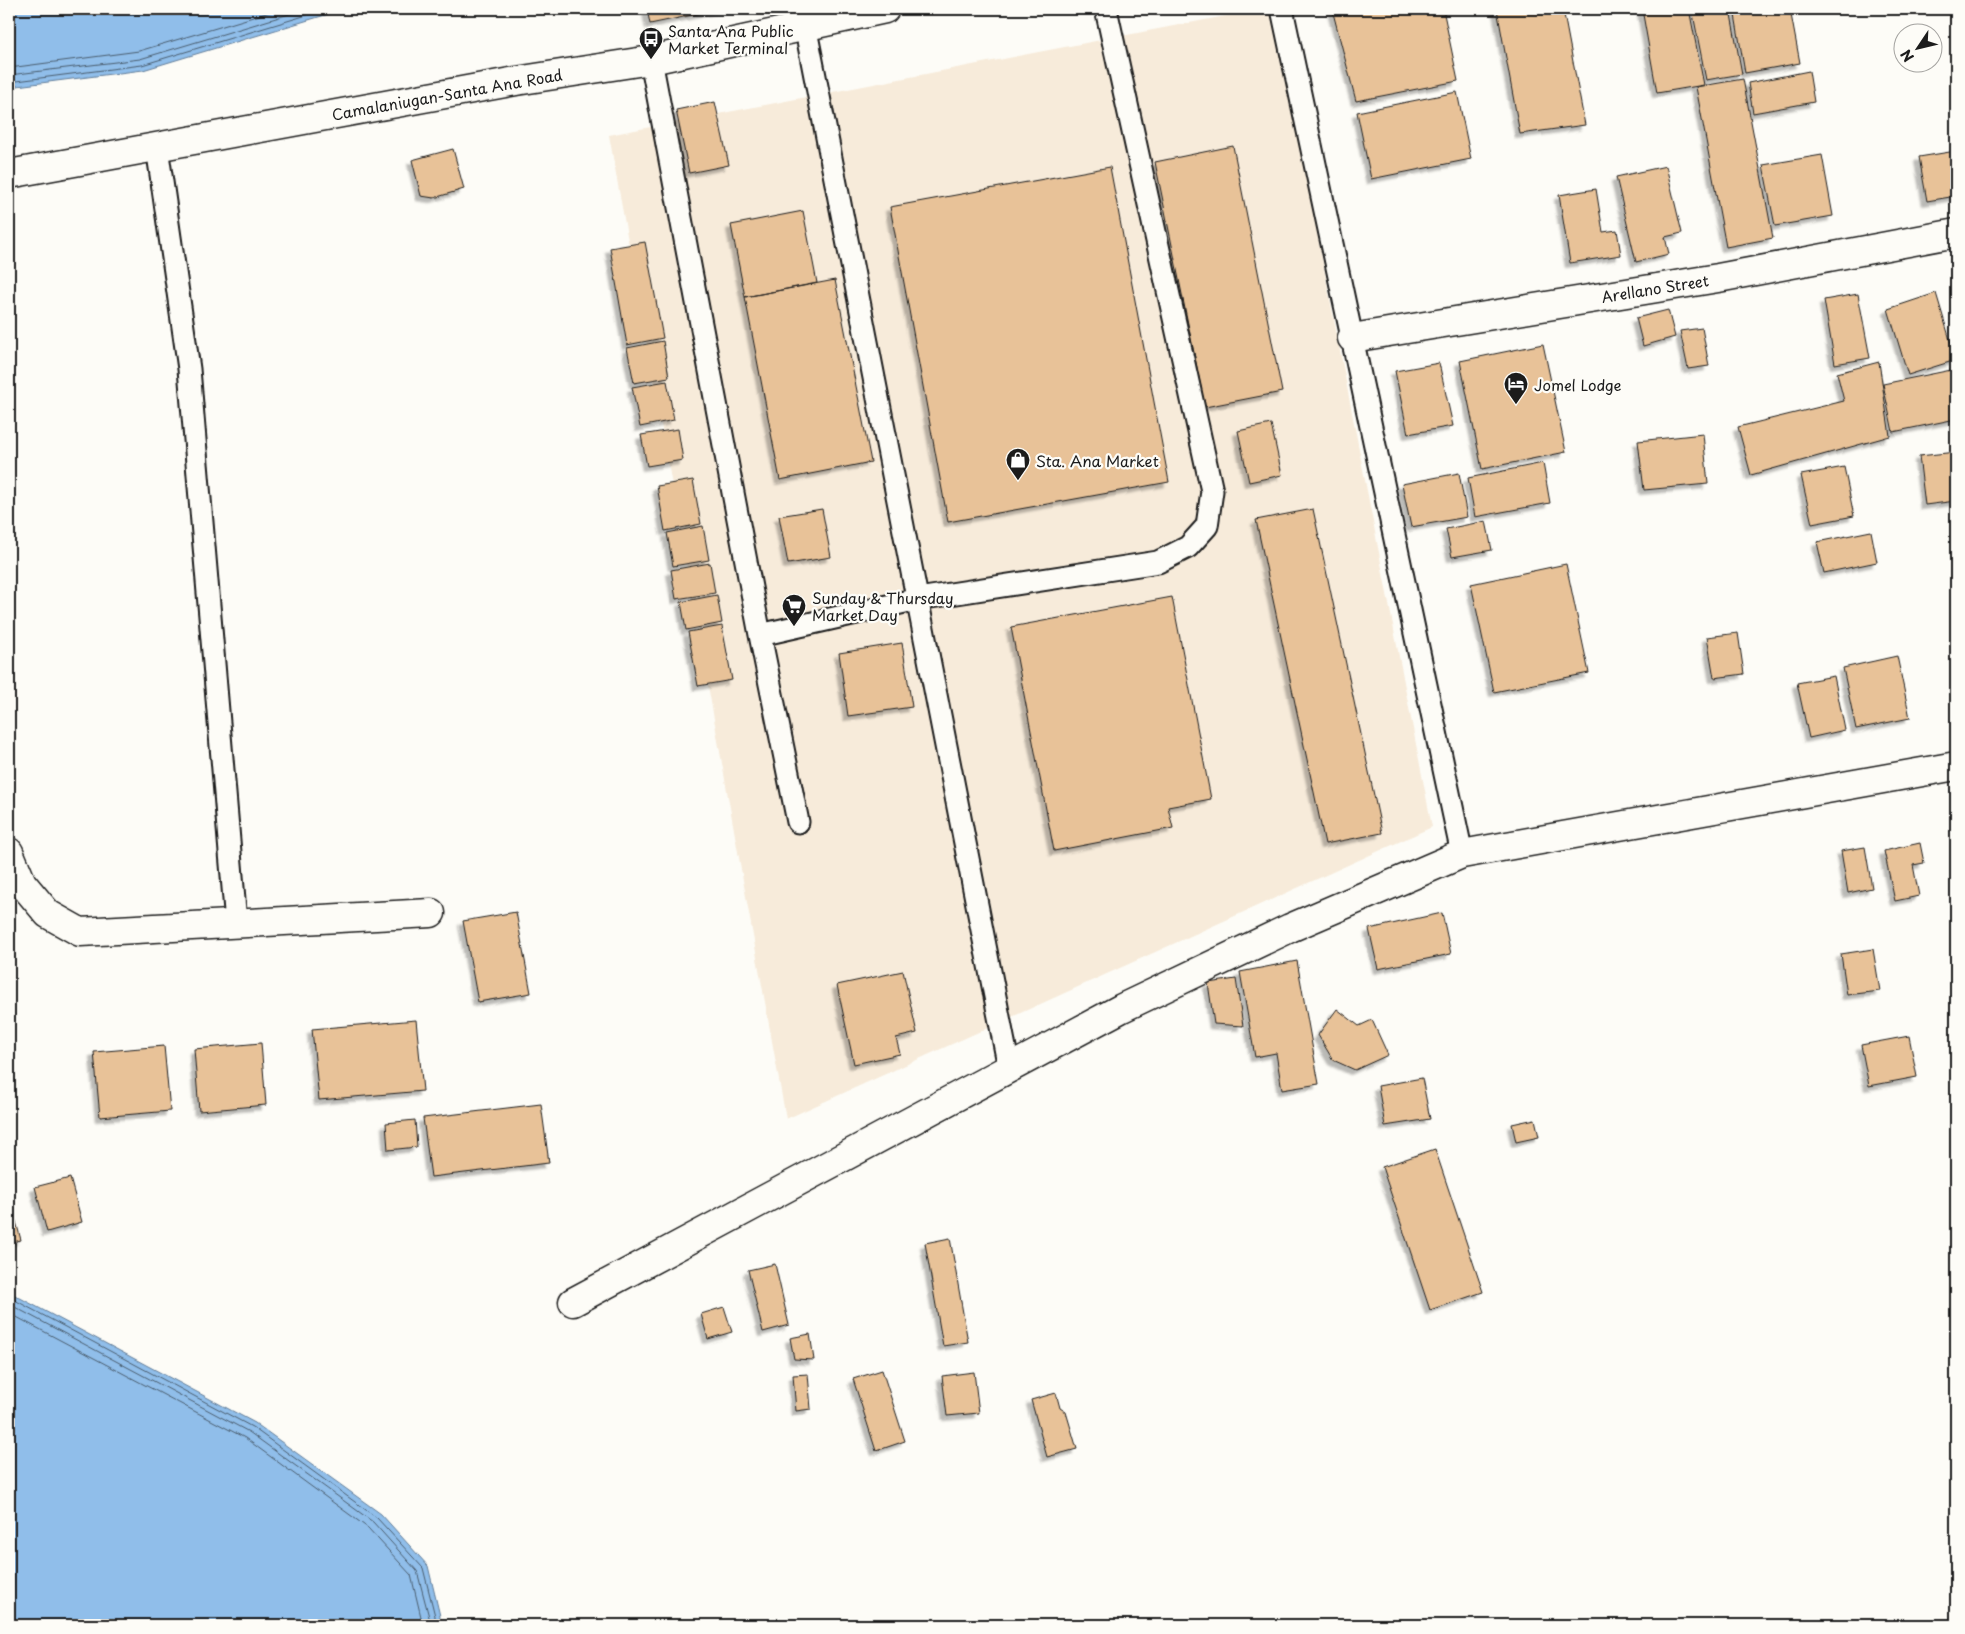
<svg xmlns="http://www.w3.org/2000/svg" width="1965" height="1634" viewBox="0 0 1965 1634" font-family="'Playpen Sans',sans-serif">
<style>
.built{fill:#f7ebda}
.water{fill:#90beea;stroke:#627d98}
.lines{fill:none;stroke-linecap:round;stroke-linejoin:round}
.shore{stroke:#4a5d6e;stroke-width:1}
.building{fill:#e8c298;stroke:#1c1c1c;filter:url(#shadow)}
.lane-casing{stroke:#1c1c1c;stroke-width:25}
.street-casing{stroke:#1c1c1c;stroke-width:31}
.primary-casing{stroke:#1c1c1c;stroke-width:31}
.lane{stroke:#fdfcf7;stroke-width:21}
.street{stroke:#fdfcf7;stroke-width:28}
.primary{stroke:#fdfcf7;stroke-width:28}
.labels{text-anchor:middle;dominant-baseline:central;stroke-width:4.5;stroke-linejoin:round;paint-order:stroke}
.poi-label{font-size:15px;fill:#1c1c1c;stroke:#fdfcf7;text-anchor:start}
.street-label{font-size:15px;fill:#1c1c1c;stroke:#fdfcf7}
</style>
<defs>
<filter id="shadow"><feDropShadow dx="-4.5" dy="4.5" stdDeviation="1" flood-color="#0004"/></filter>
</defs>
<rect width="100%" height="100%" fill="#fdfcf7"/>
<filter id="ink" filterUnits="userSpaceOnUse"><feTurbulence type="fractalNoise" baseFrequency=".02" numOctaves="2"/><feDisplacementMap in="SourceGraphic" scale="10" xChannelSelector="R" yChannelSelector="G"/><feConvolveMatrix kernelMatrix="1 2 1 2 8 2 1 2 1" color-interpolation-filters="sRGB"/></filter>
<g filter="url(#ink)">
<path class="built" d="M1262,9H1274L1432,827L786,1119L609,135Z"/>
<path class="water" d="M9,9H345L143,70L9,87Z
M9,1292L255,1423L381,1514L428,1566L440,1616L439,1625H9Z"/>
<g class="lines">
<path class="shore" d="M9,68L139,51L280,9
M9,75L140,59L306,9
M9,82L142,65L327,9
M9,1297L252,1427L377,1518L423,1568L435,1616L434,1625
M9,1304L249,1432L373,1522L417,1571L429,1617L428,1625
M9,1313L245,1438L368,1528L411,1575L421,1617L420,1625"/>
</g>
<path class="building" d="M647,9H722L650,24Z
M1332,9H1443L1458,81L1356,101Z
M1497,9H1563L1585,125L1520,134Z
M1642,9H1689L1704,85L1657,93Z
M1692,9H1730L1742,74L1706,80Z
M1734,9H1790L1800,63L1745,73Z
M1809,71L1814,102L1753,113L1748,83Z
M1743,79L1773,238L1726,247L1696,87Z
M1457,92L1471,159L1371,179L1357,112Z
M715,102L729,165L689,173L676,110Z
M1233,146L1282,392L1205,407L1155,162Z
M453,149L464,189L434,198L421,196L412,160Z
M1956,151V196L1927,201L1919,157Z
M1822,155L1833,216L1775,226L1763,165Z
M1666,166L1682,233L1665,237L1669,254L1636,262L1616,177Z
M1110,167L1169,482L948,522L890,207Z
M1596,189L1603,232L1617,230L1621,255L1570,263L1559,195Z
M803,211L817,283L745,297L731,225Z
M645,242L663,338L627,345L610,248Z
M835,280L871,462L780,480L745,297Z
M1936,293L1956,360L1908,375L1888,309Z
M1858,294L1870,358L1835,364L1824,300Z
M1668,310L1675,337L1643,346L1636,318Z
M1702,328L1709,366L1688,369L1680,331Z
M663,341L669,377L634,383L627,348Z
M1543,344L1566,452L1482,469L1460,361Z
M1879,362L1890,436L1751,475L1738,427L1844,401L1837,373Z
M1439,363L1453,426L1408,434L1395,371Z
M1956,369V419L1893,432L1883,384Z
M667,381L674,420L640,427L632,387Z
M1271,424L1282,475L1249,482L1238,431Z
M678,429L683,460L647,466L641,435Z
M1703,434L1708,484L1644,490L1638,441Z
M1956,452V501L1925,505L1919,456Z
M1543,463L1550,503L1475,517L1468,478Z
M1844,467L1854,516L1812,524L1801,475Z
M1459,473L1467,517L1411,527L1402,484Z
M693,480L701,524L665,531L657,486Z
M822,509L831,557L788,564L779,516Z
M1313,509L1382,833L1325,844L1256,520Z
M1486,521L1492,550L1452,557L1446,529Z
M703,526L709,560L673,566L667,533Z
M1871,531L1877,562L1824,573L1817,542Z
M710,563L715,593L676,599L671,570Z
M1566,564L1589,673L1494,692L1471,584Z
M717,595L722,623L686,630L681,602Z
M1172,597L1211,799L1168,807L1173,828L1054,851L1011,627Z
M722,626L732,680L698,686L688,632Z
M1738,633L1744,674L1714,678L1707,637Z
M902,643L912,707L848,716L839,653Z
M1897,656L1910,718L1856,729L1843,668Z
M1834,676L1845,730L1809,738L1797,683Z
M1920,843L1924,863L1913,865L1919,896L1895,901L1884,851Z
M1865,847L1872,888L1848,893L1841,851Z
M516,912L531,993L478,1002L463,921Z
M1442,913L1451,954L1378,969L1369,929Z
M1873,949L1880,991L1847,995L1841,954Z
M1297,961L1319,1084L1282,1090L1276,1053L1255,1057L1240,972Z
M903,971L917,1033L896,1038L900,1054L854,1064L837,985Z
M1236,979L1243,1026L1214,1024L1208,983Z
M1337,1009L1359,1026L1372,1020L1388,1055L1355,1070L1333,1060L1318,1035Z
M416,1020L423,1091L319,1100L312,1029Z
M1909,1036L1917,1077L1869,1086L1861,1045Z
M261,1043L266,1105L199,1111L194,1049Z
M164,1046L170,1111L100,1117L94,1052Z
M1422,1078L1430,1119L1385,1126L1378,1086Z
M541,1104L549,1163L431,1177L423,1118Z
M1535,1119L1539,1137L1516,1142L1512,1124Z
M415,1120L417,1147L388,1150L386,1123Z
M1435,1149L1483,1292L1430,1310L1382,1167Z
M70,1178L82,1222L47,1232L35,1187Z
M9,1196L21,1240L9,1243Z
M950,1238L968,1342L943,1346L925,1243Z
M775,1264L789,1325L763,1332L748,1270Z
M724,1307L732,1332L708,1339L701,1314Z
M810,1334L814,1360L794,1359L790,1338Z
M882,1370L905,1441L876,1451L853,1379Z
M974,1372L979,1413L947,1416L942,1376Z
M808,1374L811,1409L796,1411L793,1375Z
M1056,1393L1060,1408L1066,1412L1077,1449L1047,1457L1031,1400Z"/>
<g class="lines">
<defs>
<path id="lane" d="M1282,9L1462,854
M805,25L1009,1068
M651,60L760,635L798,822
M157,147L189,369L236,923
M760,635L918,599L1158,562L1188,547L1207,526L1212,491L1106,9"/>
<path id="street" d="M1352,338L1718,278L1956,233
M9,852L22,883L48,914L80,932L431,913
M573,1302L1122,1008L1290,928L1462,854L1956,766"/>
<path id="primary" d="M9,174L516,81L651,60L885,9"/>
</defs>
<use href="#lane" class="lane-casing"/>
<use href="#street" class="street-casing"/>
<use href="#primary" class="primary-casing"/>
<use href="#lane" class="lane"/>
<use href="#street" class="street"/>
<use href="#primary" class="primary"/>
</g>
</g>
<defs>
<symbol id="bus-pin" viewBox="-11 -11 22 30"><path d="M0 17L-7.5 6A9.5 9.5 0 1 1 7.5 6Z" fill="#1c1c1c" stroke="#fdfcf7"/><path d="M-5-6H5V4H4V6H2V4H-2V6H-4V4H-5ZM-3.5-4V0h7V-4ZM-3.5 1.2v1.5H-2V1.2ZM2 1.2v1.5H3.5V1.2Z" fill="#fff"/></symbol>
<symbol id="hotel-pin" viewBox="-11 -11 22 30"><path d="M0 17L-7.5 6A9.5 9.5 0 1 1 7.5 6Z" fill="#1c1c1c" stroke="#fdfcf7"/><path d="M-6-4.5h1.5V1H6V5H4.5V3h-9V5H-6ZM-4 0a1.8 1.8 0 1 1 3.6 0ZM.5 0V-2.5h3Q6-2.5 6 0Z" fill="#fff"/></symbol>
<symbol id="shop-pin" viewBox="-11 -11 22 30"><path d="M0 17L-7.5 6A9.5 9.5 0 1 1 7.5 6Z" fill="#1c1c1c" stroke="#fdfcf7"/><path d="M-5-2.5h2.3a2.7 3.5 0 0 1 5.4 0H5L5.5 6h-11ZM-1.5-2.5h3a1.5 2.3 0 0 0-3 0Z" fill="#fff"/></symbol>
<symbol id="supermarket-pin" viewBox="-11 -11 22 30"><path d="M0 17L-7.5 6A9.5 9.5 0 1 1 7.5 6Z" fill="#1c1c1c" stroke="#fdfcf7"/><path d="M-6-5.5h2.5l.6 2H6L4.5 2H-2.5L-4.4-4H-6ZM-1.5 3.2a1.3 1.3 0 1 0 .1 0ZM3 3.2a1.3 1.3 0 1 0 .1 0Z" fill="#fff"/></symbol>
</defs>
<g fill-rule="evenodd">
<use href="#bus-pin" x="637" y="25" width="28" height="38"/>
<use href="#hotel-pin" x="1502" y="370" width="28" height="38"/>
<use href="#shop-pin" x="1004" y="446" width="28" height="38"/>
<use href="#supermarket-pin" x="780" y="592" width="28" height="38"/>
</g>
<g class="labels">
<g class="poi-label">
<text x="668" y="30">Santa Ana Public<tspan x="668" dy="17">Market Terminal</tspan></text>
<text x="1534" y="384">Jomel Lodge</text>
<text x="1036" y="460">Sta. Ana Market</text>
<text x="812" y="597">Sunday &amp; Thursday<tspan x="812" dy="17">Market Day</tspan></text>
</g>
<g class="street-label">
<text transform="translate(447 94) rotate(-10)">Camalaniugan-Santa Ana Road</text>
<text transform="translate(1655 288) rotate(-9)">Arellano Street</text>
</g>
</g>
<rect width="1965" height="1634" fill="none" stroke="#fdfcf7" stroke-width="30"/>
<rect x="15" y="15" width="1935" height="1604" fill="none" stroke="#1c1c1c" stroke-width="2" filter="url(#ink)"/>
<g transform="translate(1918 48) rotate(235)"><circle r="24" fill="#fdfcf7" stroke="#a3a29f"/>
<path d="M0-4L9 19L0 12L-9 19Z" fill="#1c1c1c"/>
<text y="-8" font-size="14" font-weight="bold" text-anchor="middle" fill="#1c1c1c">N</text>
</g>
</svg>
